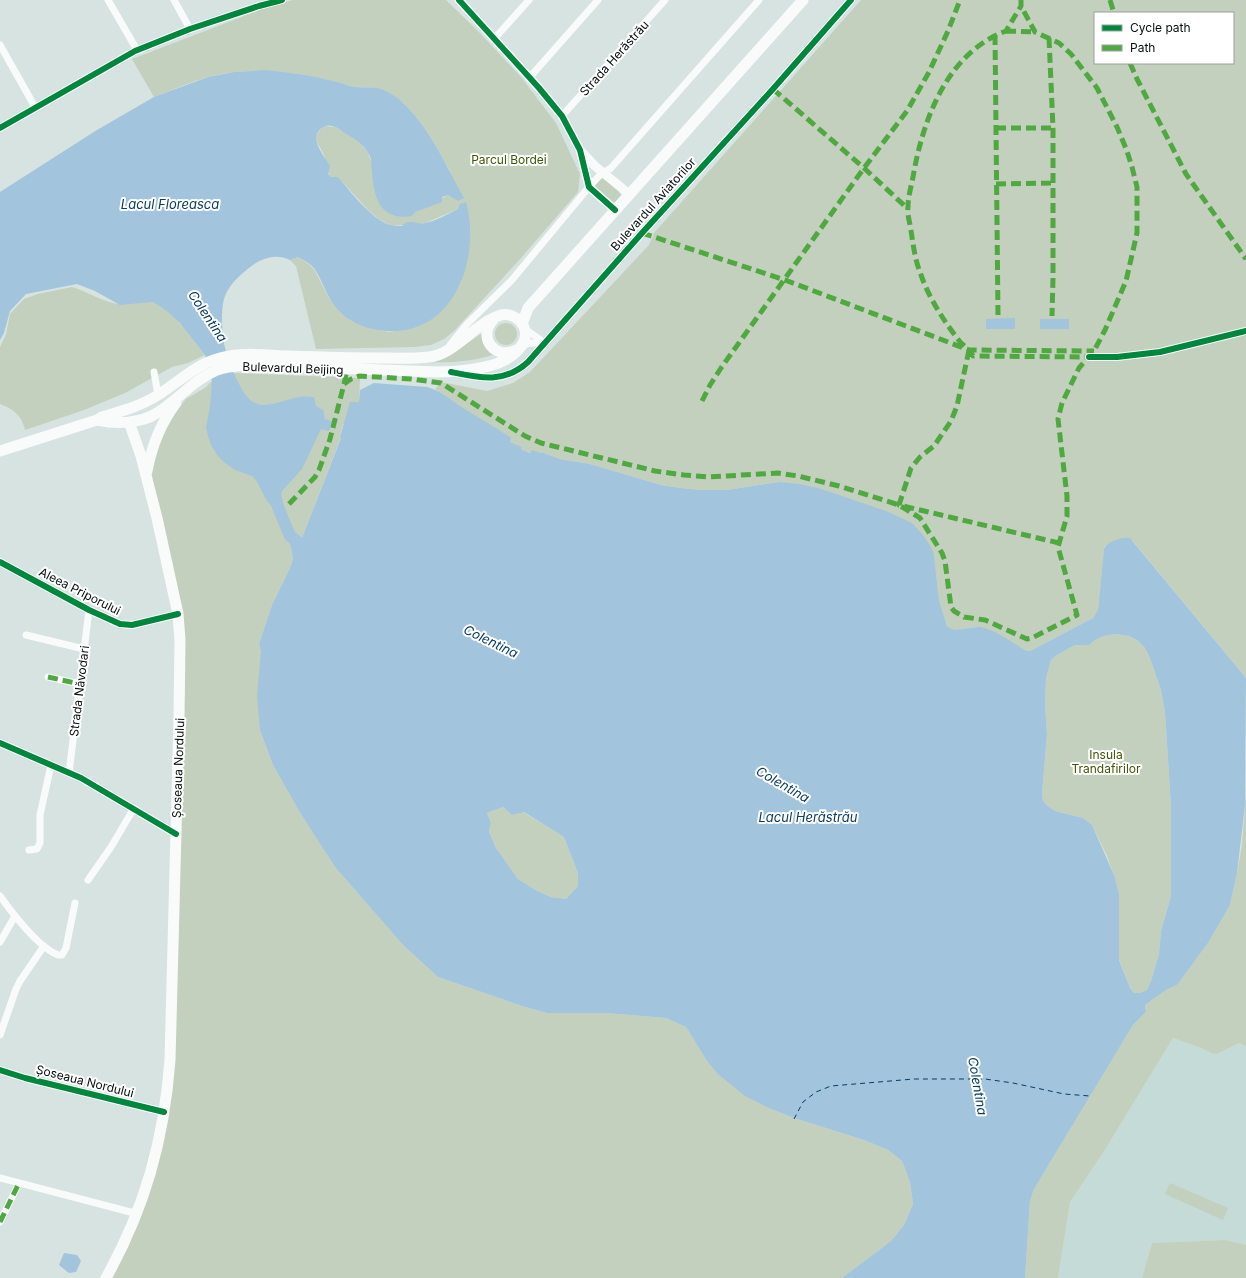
<svg xmlns="http://www.w3.org/2000/svg" width="1246" height="1278" viewBox="0 0 1246 1278" font-family="Inter,sans-serif">
<style>
.built{fill:#c4dbd7}
.green{fill:#c3d0bd;fill-rule:evenodd}
.water{fill:#a2c4dc;fill-rule:evenodd}
.lines{fill:none;stroke-linecap:round;stroke-linejoin:round}
.river{stroke:#a2c4dc;stroke-width:12}
.ferry{stroke:#083e61;stroke-width:1;stroke-dasharray:5 4;stroke-linecap:butt}
.minor{stroke:#f9fbfa;stroke-width:7}
.tertiary{stroke:#f9fbfa;stroke-width:9}
.secondary{stroke:#f9fbfa;stroke-width:11}
.quiet{stroke:#50a841;stroke-width:5;stroke-dasharray:10 5;stroke-linecap:butt}
.cycleway-casing{stroke:#fff;stroke-width:8}
.cycleway{stroke:#00873e;stroke-width:6}
.labels{text-anchor:middle;dominant-baseline:central;stroke-width:4;stroke-linejoin:round;paint-order:stroke}
.street-label{font-size:12px;fill:#070f0d;stroke:#fff}
.park-label{font-size:12px;fill:#415608;stroke:#fff}
.water-label{font-size:13px;font-style:italic;fill:#083e61;stroke:#fff}
</style>
<rect width="100%" height="100%" fill="#d6e3e0"/>
<path class="built" d="M1173,1038L1201,1048L1211,1053L1217,1054L1239,1043L1246,1046V1245L1225,1240L1152,1243L1142,1278H1058L1070,1202L1106,1148Z"/>
<path class="green" d="M293,0H446L480,33L521,77L556,123L580,174L578,192L521,258L454,331L444,339L431,345L414,347L316,349L296,266L290,260L298,257L310,265L315,271L329,298L342,314L351,321L374,329L389,332L406,330L455,293L461,282L467,258L469,240L458,209L425,223L391,226L379,219L369,211L338,177H331C326,172 327,165 325,158C322,146 306,136 326,126L335,127L352,137L362,145L368,152L372,165L415,212L448,195L458,200L452,176L449,169C432,140 417,108 387,92C375,85 364,89 351,86C303,73 258,64 208,77C190,82 172,90 154,97L132,59L270,6Z
M861,0H1246V678L1133,541L1105,546L1104,550L1098,610L1093,618L1030,651H1027C1018,646 984,628 976,627C966,627 955,634 947,626L939,600L934,555L779,482L727,490H701L681,488L661,485L590,464L560,459L541,452L540,453H531L521,449L522,447L510,442L435,389L441,382L487,391L513,383L530,372L649,245L654,233ZM1095,13H1233V63H1095Z
M602,178C608,180 620,190 621,196L615,202L612,201L595,186L596,184Z
M72,287C88,292 103,302 119,304C126,305 141,302 150,302C170,304 193,340 205,355L188,363L172,367L125,393L84,410L25,430C22,416 14,409 0,404V347L6,334L10,314L24,299L38,294Z
M495 334a11 11 0 1 1 22 0a11 11 0 1 1-22 0Z
M484,332L495,354C472,362 449,363 425,362L457,350Z
M234,373L360,378L359,402L344,424H343L340,436L341,437L302,538L298,540L291,549L293,559L290,568L272,605L259,644L261,652L260,730L273,765L299,811L335,867L403,945L438,977L522,1006L547,1013H606L666,1018L686,1027L707,1061L771,1109L794,1118L864,1140L888,1150L902,1161L910,1182L913,1204L904,1225L891,1241L842,1278H109L166,1122L180,838L185,670L183,629L152,477V462L163,429L182,404L186,399L205,388L212,381Z
M1115,634L1129,636L1137,640L1145,648L1150,658L1161,690L1165,712L1171,806V896L1161,931L1159,954L1151,981L1147,990L1140,993H1134L1130,988L1119,959V893L1114,875L1107,856L1092,825L1083,818L1055,811L1049,807L1043,801L1042,793L1047,734L1045,705L1046,678L1051,660L1057,655L1075,645H1089L1095,640L1104,636Z
M1246,784V1046L1239,1043L1217,1054L1211,1053L1201,1048L1173,1038L1106,1148L1070,1202L1058,1278H1025L1030,1201L1034,1189L1133,1025L1146,1012L1145,1005L1166,990L1177,985L1208,943L1230,905L1237,873L1242,845L1245,805Z
M503,807L512,815L523,812L564,837L578,873V886L566,899L551,897L537,891L518,879L496,848L489,830L491,823L487,813Z
M1170,1183L1228,1208L1223,1220L1165,1194Z
M1225,1240L1246,1245V1278H1142L1152,1243Z"/>
<path class="water" d="M266,70C295,73 323,77 350,86C362,89 374,85 386,91C422,109 445,164 464,198L458,201L448,195L442,197V202L415,212L412,216C380,221 374,198 372,172C371,165 372,160 369,154C364,144 352,137 343,132C338,128 330,123 324,127C306,135 324,156 330,166L328,174L331,177H338C350,191 371,219 390,225C393,226 398,226 402,226C409,218 417,225 425,223C436,221 448,214 458,209L460,204L466,202C480,253 459,325 399,331C383,332 365,329 352,321C342,316 334,306 329,297C323,287 320,274 311,265C307,262 302,259 298,257L290,260C277,254 265,257 253,265C242,273 230,283 225,296C220,309 222,335 225,348C228,361 242,398 255,403C266,409 287,399 299,397C304,396 309,397 314,397L316,406L323,410L325,419L332,421L329,431L321,429L302,469L282,491L280,500L281,506L274,509L267,501L256,480L252,476L235,470L225,463L217,455L211,445L208,436L206,427L210,407L212,381L205,355L180,323L168,312L158,305L152,302L120,305L95,291L77,284L26,294L10,311L4,333L0,340V192L97,130L154,97L208,77L234,72Z
M1015,318V329H986V319Z
M1040,319H1069V329H1040Z
M374,383L427,387C441,391 451,400 463,408C479,418 495,427 511,438L510,442L522,447L521,449L530,453L532,450L540,453L541,452L560,459L590,464L661,485L681,488L701,490H727L779,482L799,484L818,488L886,511L912,523L923,535L931,547L934,555L939,600L947,626C955,634 969,626 980,627C997,630 1012,643 1027,651H1030L1093,618L1098,610L1104,549C1108,541 1121,537 1130,538L1246,678L1245,805L1237,873L1230,905L1208,943L1177,985L1166,990L1145,1005L1146,1012L1133,1025L1034,1189L1030,1201L1025,1278H842L891,1241L904,1225L913,1204L910,1182L902,1161L888,1150L864,1140L794,1118L771,1109L745,1096L718,1074L707,1061L686,1027L666,1018L606,1013H547L522,1006L438,977L403,945L335,867L299,811L273,765L260,730L257,696L261,652L259,644L272,605L290,568L293,559L289,537L293,535L298,540L302,538L341,438L340,437L350,402H359L360,390ZM1115,634L1129,636L1137,640L1145,648L1150,658L1161,690L1165,712L1171,806V896L1161,931L1159,954L1151,981L1147,990L1140,993H1134L1130,988L1119,960V893L1114,875L1092,825L1083,818L1055,811L1049,807L1043,801L1042,793L1047,734L1045,705L1046,678L1051,660L1057,655L1075,645H1089L1095,640L1104,636ZM503,807L512,815L524,812L564,837L578,873V886L566,899L551,897L537,891L518,879L496,848L489,831L491,823L487,813Z
M64,1253L77,1255L81,1261L76,1272L69,1273L59,1265Z"/>
<g class="lines">
<path class="river" d="M274,491L278,507L290,536L303,546"/>
<path class="ferry" d="M794,1119L803,1102L816,1092L831,1086L914,1079H985L1013,1083L1064,1094L1090,1096"/>
<path class="minor" d="M108,0L137,50
M174,0L190,29
M494,39L529,0
M0,45L35,107
M530,77L598,0
M562,116L665,0
M0,128L135,51L190,29L259,6L282,0
M525,329L545,343
M450,345L467,324L511,281L589,187L600,175L611,168L759,0
M522,345L531,343H544
M154,372L158,395
M459,374C486,379 506,382 528,362L642,233L773,89L851,0
M0,562L89,610L120,624L132,625L178,614
M26,635L84,649
M48,677L80,684
M0,743L81,778L176,834
M69,773L89,610
M29,850L37,849L40,843V815L51,765
M88,880L111,847L134,808
M0,896C13,914 38,947 58,955H62L66,948L75,903
M0,942L15,916
M0,1035L16,989L20,981L44,946
M0,1070L25,1078L164,1112
M0,1178L138,1214
M0,1222L19,1183"/>
<path class="tertiary" d="M459,0L539,88L562,116L580,150L589,187L615,210
M581,151L595,166L629,194"/>
<path class="secondary" d="M493,320C477,337 495,361 516,350
M522,324L528,308L803,0
M0,451L97,420L102,417C122,411 141,406 158,395C179,382 196,364 220,358C241,352 265,355 286,356C316,357 345,358 374,358C392,358 411,359 429,357C454,355 476,322 501,315C516,312 530,327 524,341C521,349 512,356 505,360C489,369 455,372 437,372L247,365C237,366 226,367 217,370C193,380 178,400 157,413C140,424 116,424 97,420
M147,471C152,445 160,424 176,403
M106,1278C145,1208 164,1140 170,1060L179,717L180,640L178,614L157,518L141,456L129,422"/>
<path class="quiet" d="M1021,0V6L1006,31C947,53 923,119 913,177C911,187 908,197 908,207C907,213 909,219 910,225C913,241 914,257 920,272C928,297 945,323 961,343C966,347 970,351 973,356L1091,357
M1110,0L1114,13
M1006,31L1035,32
M995,35L998,316
M1049,38L1053,128V278L1052,316
M1130,63L1137,79L1186,174L1246,259
M773,89L864,168L907,208
M996,128H1053
M996,184L1053,183
M642,233L785,280L969,350L1094,351
M969,350L957,406L951,421L934,446L920,457L911,468L899,505L1059,543
M344,384L351,379L359,376L411,379L441,383L525,436L541,443L655,471L684,475L708,477L778,473L798,476L839,486L899,505L920,518L942,553L945,561L951,607L954,611L964,617L985,620L1027,639L1032,638L1077,615L1058,547L1067,516V496L1058,419L1062,403L1079,368L1094,351L1105,330L1126,281L1137,233V187L1132,167L1127,151L1117,127L1097,88L1071,54L1059,43L1035,32L1021,6
M702,401L710,385L721,368L864,168L907,111L929,72L948,31L960,0
M289,504L315,477L319,470L330,439L344,384L347,370
M48,677L80,684
M0,1222L19,1183"/>
<defs>
<path id="cycleway" d="M459,0L539,88L562,116L580,150L589,187L615,210
M0,128L135,51L190,29L259,6L282,0
M1089,357H1117L1160,352L1246,331
M451,372C480,378 504,384 528,362L642,233L773,89L851,0
M0,562L89,610L120,624L132,625L178,614
M0,743L81,778L176,834
M0,1070L25,1078L164,1112"/>
</defs>
<use href="#cycleway" class="cycleway-casing"/>
<use href="#cycleway" class="cycleway"/>
</g>
<g class="labels">
<g class="street-label">
<text transform="translate(614 58) rotate(-48)">Strada Herăstrău</text>
<text transform="translate(653 204) rotate(-48)">Bulevardul Aviatorilor</text>
<text transform="translate(293 368) rotate(2)">Bulevardul Beijing</text>
<text transform="translate(80 591) rotate(27)">Aleea Priporului</text>
<text transform="translate(79 691) rotate(-83)">Strada Năvodari</text>
<text transform="translate(178 768) rotate(-88)">Șoseaua Nordului</text>
<text transform="translate(85 1081) rotate(14)">Șoseaua Nordului</text>
</g>
<g class="park-label">
<text x="509" y="159">Parcul Bordei</text>
<text x="1106" y="754">Insula<tspan x="1106" dy="14">Trandafirilor</tspan></text>
</g>
<g class="water-label">
<text x="170" y="204">Lacul Floreasca</text>
<text transform="translate(208 316) rotate(56)">Colentina</text>
<text transform="translate(491 641) rotate(26)">Colentina</text>
<text transform="translate(783 784) rotate(30)">Colentina</text>
<text x="808" y="817">Lacul Herăstrău</text>
<text transform="translate(978 1086) rotate(80)">Colentina</text>
</g>
</g>
<rect x="1094" y="12" width="140" height="52" fill="#ffffff" stroke="#9c9f9e"/>
<rect x="1102" y="25" width="20" height="6" fill="#00873e" stroke="#9c9f9e"/>
<text x="1130" y="32" font-size="12" fill="#070f0d">Cycle path</text>
<rect x="1102" y="45" width="20" height="6" fill="#50a841" stroke="#9c9f9e"/>
<text x="1130" y="52" font-size="12" fill="#070f0d">Path</text>
</svg>
